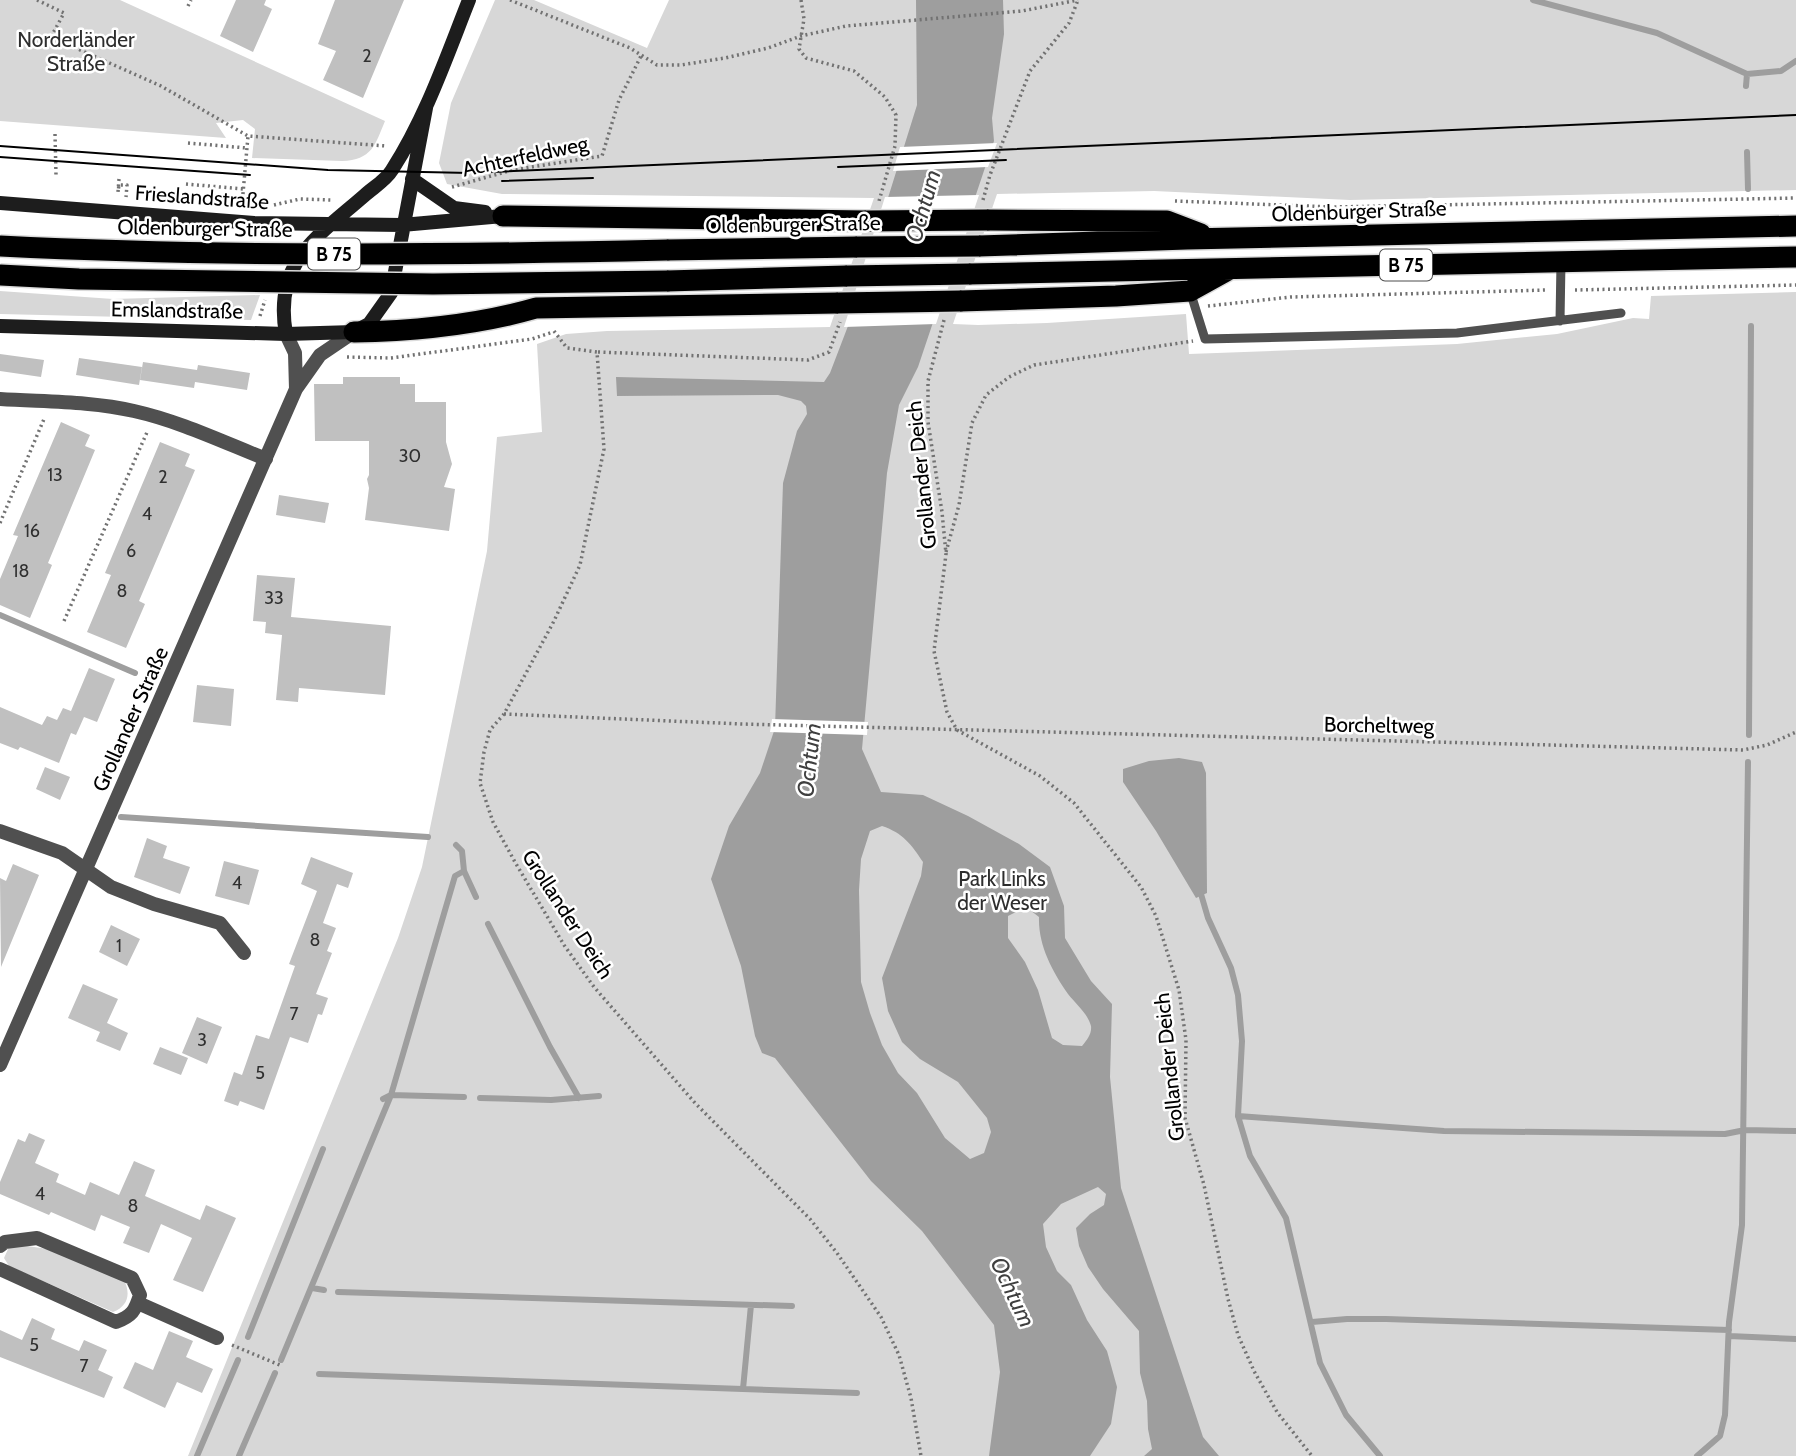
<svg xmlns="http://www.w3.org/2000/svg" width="1796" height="1456" viewBox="0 0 1796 1456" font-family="Cabin,sans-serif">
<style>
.green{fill:#d7d7d7}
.water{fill:#9e9e9e;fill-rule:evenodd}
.pier{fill:#fff}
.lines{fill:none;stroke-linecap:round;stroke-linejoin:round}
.stream{stroke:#9e9e9e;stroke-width:6}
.building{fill:#c0c0c0}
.highway-casing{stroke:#dbdbdb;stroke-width:24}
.path{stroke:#727272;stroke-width:3.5;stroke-dasharray:2 3.5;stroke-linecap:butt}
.lane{stroke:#505050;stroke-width:9}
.street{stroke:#505050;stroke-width:14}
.secondary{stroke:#1d1d1d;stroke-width:14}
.highway{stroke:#000;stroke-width:21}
.tram{stroke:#000;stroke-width:2}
.highway-bridge-casing{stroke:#dbdbdb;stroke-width:24;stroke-linecap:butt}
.highway-bridge{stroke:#000;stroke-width:21}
.labels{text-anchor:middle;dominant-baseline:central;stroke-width:5;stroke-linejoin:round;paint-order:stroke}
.number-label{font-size:18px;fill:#303030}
.shield{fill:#fff;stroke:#4c4c4c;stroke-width:2}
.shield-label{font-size:19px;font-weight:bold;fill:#000}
.park-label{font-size:21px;fill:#2e2e2e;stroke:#fff}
.street-label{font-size:21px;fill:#000;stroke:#fff}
.water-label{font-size:23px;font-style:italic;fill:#3f3f3f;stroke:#fff}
</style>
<rect width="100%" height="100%" fill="#fff"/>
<path class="green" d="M0,0H120L385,121C375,145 372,160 342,161L252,158L255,129L243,120L216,123L226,138L0,121Z
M495,0H534L647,48L669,0H1796V190L1350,200L1154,191L997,194L953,324L978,325L1047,323L1186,314L1189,354L1457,344L1557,334L1633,318L1649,319L1651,296L1796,292V1456H188L398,938L422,867L487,551L497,437L542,432L537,344L566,334L607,331L830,327L874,198L502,194L447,184L439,163L451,103Z
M0,291L113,299L260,295L251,320L0,314Z
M20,1245L48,1249L124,1280C131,1294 128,1306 113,1312L9,1266L4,1258L9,1247Z"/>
<path class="water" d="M916,0H1003L1004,34L992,118L994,141L918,367L899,405L887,473L862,749L881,792L923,795L968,816L1019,844L1050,867L1064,906L1065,938L1091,981L1112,1004L1110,1077L1121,1188L1203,1437L1219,1456H1144L1152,1449L1148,1429L1147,1401L1140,1373L1139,1331L1103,1289L1088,1267L1079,1246L1076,1228L1090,1214L1104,1205L1106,1194L1098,1187L1061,1204L1043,1224L1046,1247L1057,1271L1071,1285L1087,1320L1107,1351L1117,1387L1111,1424L1090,1456H989L1000,1372L994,1325L922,1231L871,1181L775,1058L762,1053L755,1036L741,966L711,879L729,826L760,773L775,728L783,483L797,431L807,414L806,406L801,401L778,395L617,396L616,377L824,382L830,373L848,326L917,105ZM882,826C903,833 911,844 923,862L921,876L882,978L888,1011L902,1042L920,1059L958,1082L987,1118L991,1132L984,1153L970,1159L945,1138L917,1093L898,1073L882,1045L870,1013L861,982L859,890L861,859L870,831ZM1026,907L1039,917C1038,945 1052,971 1068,994C1076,1004 1088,1014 1091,1026C1092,1034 1087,1040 1082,1046L1063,1045L1052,1038L1038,990L1025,962L1008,938V916Z
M1179,758L1202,762L1206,773L1207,893L1196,898L1156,831L1123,782V769L1149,761Z"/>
<path class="pier" d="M997,143L988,167L893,171L900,147Z
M979,195L936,324L844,327L885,197Z
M772,719L868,722L867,735L770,732Z"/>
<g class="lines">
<path class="stream" d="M1533,0L1657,33L1747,74L1781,71L1796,61
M1746,86L1747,74
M1747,152L1748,189
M0,615L135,673
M1749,735L1751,326
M121,817L428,837
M456,845L462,851L464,871L476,897
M1201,894L1208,918L1231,968L1238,995L1242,1041L1238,1116L1250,1156L1286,1218L1320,1363L1346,1415L1380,1456
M488,924L550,1047L579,1098
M480,1098L551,1100L599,1096
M383,1099L391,1095L464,1097
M1238,1116L1444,1131L1725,1134L1745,1130L1796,1131
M312,1288L324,1290
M338,1292L792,1306
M1312,1322L1347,1319H1386L1729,1330
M1729,1336L1796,1339
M248,1337L323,1149
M281,1360L391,1095L455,876L464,871
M319,1374L857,1393
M743,1389L751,1305
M197,1456L238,1360
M239,1456L275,1373
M1697,1456L1720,1436L1725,1415L1729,1322L1742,1225L1748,762"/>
</g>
<path class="building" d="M236,0H266L264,5L272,9L253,52L220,36Z
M335,0H404L363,98L323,80L336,51L318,44Z
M0,354L44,360L41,377L0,371Z
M79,358L142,367L139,385L76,375Z
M143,362L197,370L198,365L250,373L247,390L195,382L194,388L140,380Z
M343,377H400V384H415V402H446V442L452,464L444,487L455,489L449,531L365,520L369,488L367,479L369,475V441H315L314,384H343Z
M61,422L90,435L85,446L95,450L48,563L52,565L30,618L0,605V579L18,536L13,535Z
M160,442L190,454L185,466L195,470L139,601L145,604L126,648L87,632L111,575L105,573Z
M279,495L329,503L325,523L276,515Z
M257,575L295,578L291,617L391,626L385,695L299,688L298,702L276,700L282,635L265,633L266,622L253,621Z
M89,668L115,679L97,722L84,717L76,735L71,733L59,763L20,747L18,750L0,743V707L42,725L47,716L57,720L63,708L71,711Z
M197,685L234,689L231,726L193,722Z
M45,767L70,777L60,800L36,789Z
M147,838L167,846L163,858L190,867L180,894L134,877Z
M311,857L353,873L348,888L337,884L323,923L336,928L327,951L332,953L316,994L328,998L322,1015L318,1014L308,1043L290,1037L264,1110L240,1101L238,1106L224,1101L234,1072L242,1075L256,1035L269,1039L295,966L289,964L317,891L301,884Z
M224,861L259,870L249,905L215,896Z
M13,864L39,875L1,967L0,878L6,881Z
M111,925L140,939L127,966L99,952Z
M83,984L118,999L107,1023L128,1033L120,1051L96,1041L100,1032L68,1018Z
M197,1017L222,1027L207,1064L182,1053Z
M160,1047L188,1058L181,1075L153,1064Z
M29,1133L45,1140L35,1163L59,1174L56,1182L85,1195L90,1182L119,1195L134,1161L155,1170L145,1196L200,1220L206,1205L236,1218L203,1292L173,1280L192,1238L161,1224L149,1253L123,1243L130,1227L101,1215L95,1231L51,1212L49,1215L0,1194V1182L18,1139L25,1142Z
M32,1318L55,1329L51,1339L79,1351L84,1340L107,1350L98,1370L113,1377L104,1398L0,1357V1330L22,1340Z
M169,1331L193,1341L186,1357L213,1369L202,1393L177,1382L165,1408L123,1388L135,1362L153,1370Z"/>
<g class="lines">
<defs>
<path id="highway" d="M503,216L866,221
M987,220L1167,221L1201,234
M979,246L1187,239L1796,226
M667,250L857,247
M969,274L1796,257
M667,281L847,276
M960,301L1116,296L1190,291L1228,270
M354,332C415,331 477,325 536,308L838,303"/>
</defs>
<use href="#highway" class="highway-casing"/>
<path class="path" d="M37,0L64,13L51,37L161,86L248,136L387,146
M510,0L630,48L657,65H681L725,58L768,48L801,36L846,26L1022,11L1078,0
M801,0L804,19L799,49L806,58L854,71L885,97L896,115L895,146L879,201
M188,6L191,0
M55,134L56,175
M188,143L247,148
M119,179L118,192L119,185H127L126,197
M186,184L243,189
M452,187L512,170L602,156L619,100L641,56
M983,200L990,175L1030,71L1069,23L1078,0
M1175,201L1333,207L1796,198
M242,205L248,136
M274,205L300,199L332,200
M1575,290L1796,285
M1208,306L1291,297L1547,290
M260,316L265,300
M944,320L928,381V422L942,512L946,554L934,651L947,712L957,730L1040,776L1074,803L1141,887L1156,916L1179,990L1186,1040L1185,1118L1204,1185L1228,1299L1238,1335L1254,1371L1277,1412L1312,1456
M554,331L567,348L597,352L604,449L580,565L554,621L504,714L490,730L484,752L480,783L493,822L515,862L564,945L594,987L695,1103L810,1219L837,1253L881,1317L899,1355L911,1398L921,1456
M598,352L808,360L829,352L840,322
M347,357L391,358L532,339L553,332
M0,523L44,419
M946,552L959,505L972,423L986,395L1009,377L1034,365L1193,341
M64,621L148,430
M504,714L742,724L1743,750L1767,745L1796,732
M232,1345L282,1366"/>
<path class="lane" d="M1190,291L1205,339L1457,333L1621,313
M1560,321L1561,262"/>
<path class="street" d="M286,334L295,353L296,389
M0,399C44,402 91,401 134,411C179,421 223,442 266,459
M0,831L62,853L111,887L154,904L220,923L244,953
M0,1065L296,389L320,355L354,332
M0,1246L5,1242L37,1238L132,1278L140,1295C135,1311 132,1316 116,1322L0,1269
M138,1303L217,1338"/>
<path class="secondary" d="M412,179L454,208L485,212
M0,203L254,223L402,225L503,216
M0,326L286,334L354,332L369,324L391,293L426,108
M286,334C273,262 317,237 365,195C374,187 386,180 392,170C426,117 446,58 469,0"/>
<use href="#highway" class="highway"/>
<path class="tram" d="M0,146L328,170L470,173L1796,115
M0,157L250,175
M838,167L1006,160
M502,181L593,178"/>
<defs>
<path id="highway-bridge" d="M866,221L987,220
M0,246C222,257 445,255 667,250
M857,247L979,246
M0,275L79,279L433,284L667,281
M847,276L969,274
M838,303L960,301"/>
</defs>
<use href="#highway-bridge" class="highway-bridge-casing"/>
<use href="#highway-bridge" class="highway-bridge"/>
</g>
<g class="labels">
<g class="number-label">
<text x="367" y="56">2</text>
<text x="410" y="456">30</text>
<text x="55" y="475">13</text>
<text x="163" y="477">2</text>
<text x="147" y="514">4</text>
<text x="32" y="531">16</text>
<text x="131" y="551">6</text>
<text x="21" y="571">18</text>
<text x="122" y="591">8</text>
<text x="274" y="598">33</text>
<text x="237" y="883">4</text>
<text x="315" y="940">8</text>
<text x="119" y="946">1</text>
<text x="294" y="1014">7</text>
<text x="202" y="1040">3</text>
<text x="260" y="1073">5</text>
<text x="40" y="1194">4</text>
<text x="133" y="1206">8</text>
<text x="34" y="1345">5</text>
<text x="84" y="1366">7</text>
</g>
<g class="shield">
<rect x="308" y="238.5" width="52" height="31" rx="5"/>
<rect x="1380" y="249.5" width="52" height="31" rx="5"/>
</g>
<g class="shield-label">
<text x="334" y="254">B 75</text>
<text x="1406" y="265">B 75</text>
</g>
<g class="park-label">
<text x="76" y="39">Norderländer<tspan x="76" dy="24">Straße</tspan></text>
<text x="1002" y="878">Park Links<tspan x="1002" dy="24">der Weser</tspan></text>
</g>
<g class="street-label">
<text transform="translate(525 156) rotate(-12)">Achterfeldweg</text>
<text transform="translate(202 197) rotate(4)">Frieslandstraße</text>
<text transform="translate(1359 211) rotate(-2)">Oldenburger Straße</text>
<text transform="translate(793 224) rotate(-1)">Oldenburger Straße</text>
<text transform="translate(205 228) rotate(1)">Oldenburger Straße</text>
<text transform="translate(177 310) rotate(1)">Emslandstraße</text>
<text transform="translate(921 475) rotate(-96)">Grollander Deich</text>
<text transform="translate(130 719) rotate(-66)">Grollander Straße</text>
<text transform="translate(1379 725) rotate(1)">Borcheltweg</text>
<text transform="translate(568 914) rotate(57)">Grollander Deich</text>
<text transform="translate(1169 1067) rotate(-96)">Grollander Deich</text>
</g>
<g class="water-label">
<text transform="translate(923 206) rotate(-74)">Ochtum</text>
<text transform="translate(809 760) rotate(-84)">Ochtum</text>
<text transform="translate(1013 1292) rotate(65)">Ochtum</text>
</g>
</g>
</svg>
